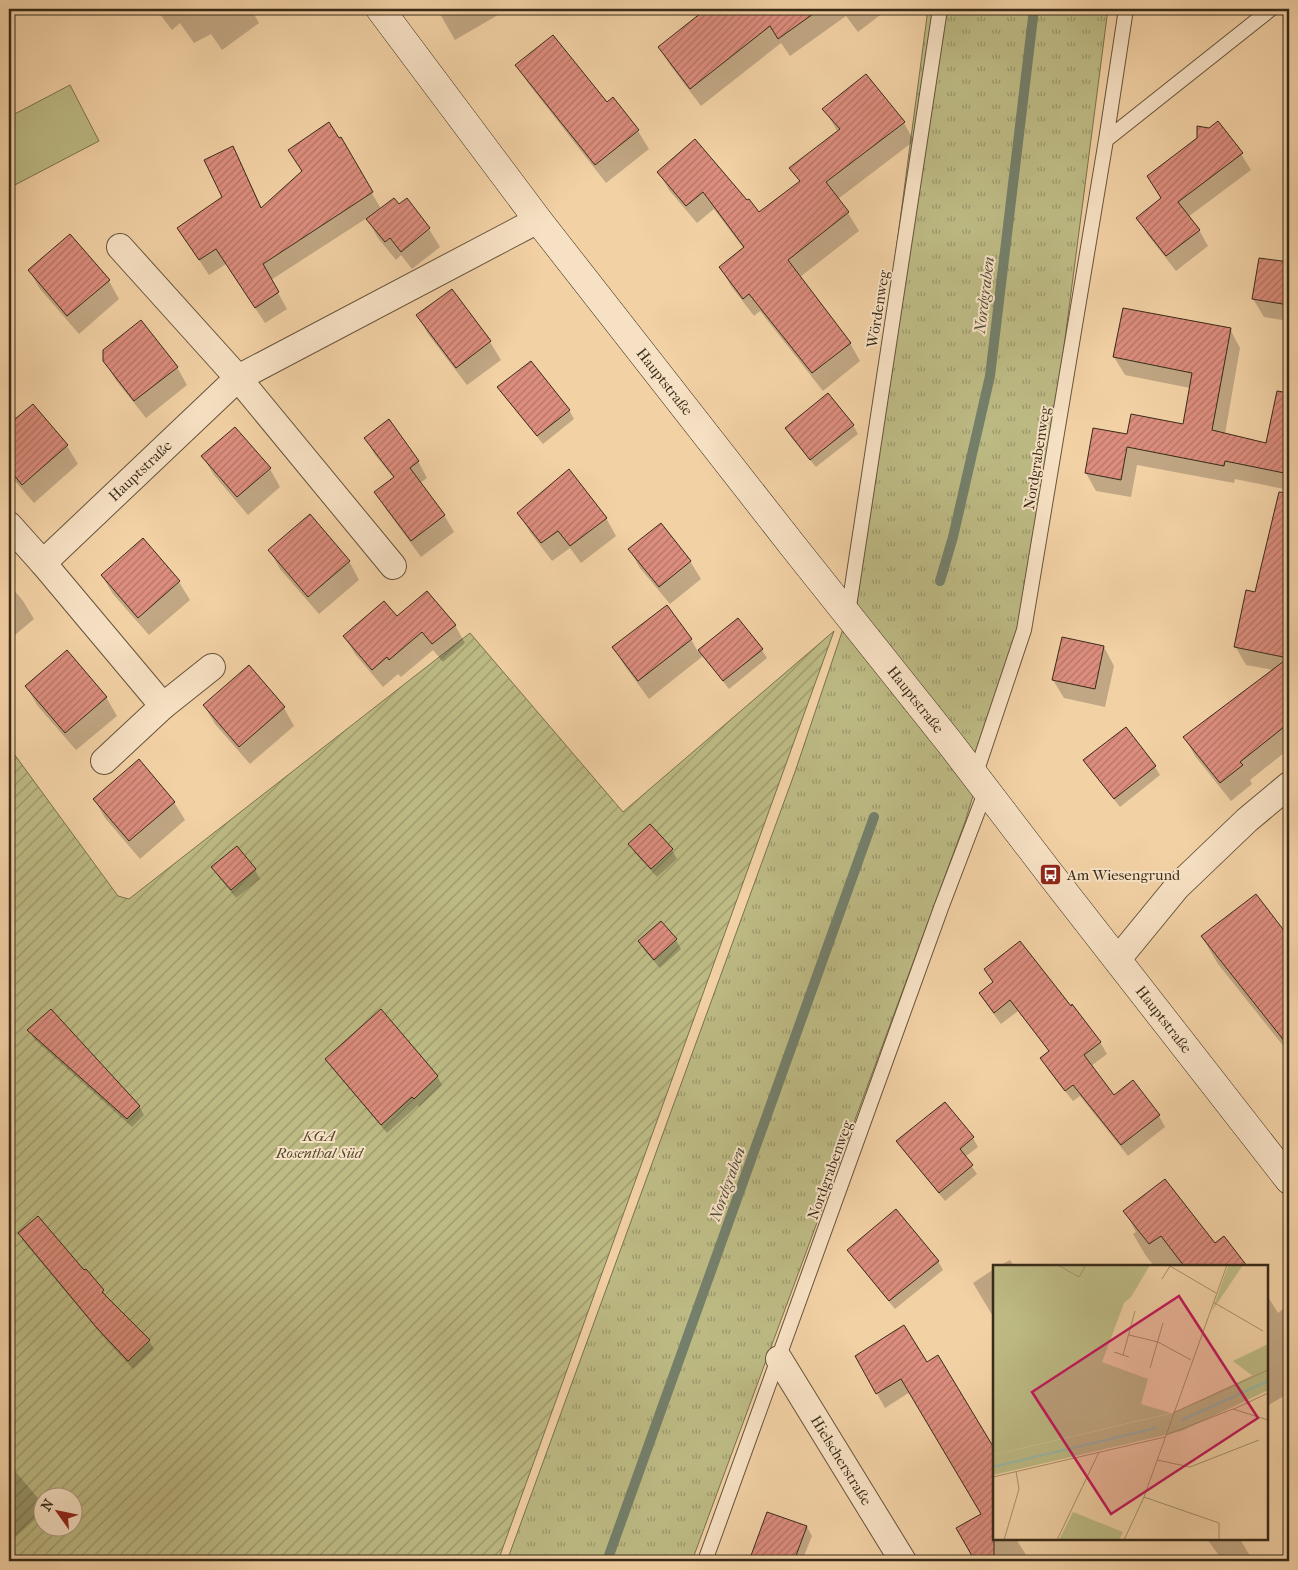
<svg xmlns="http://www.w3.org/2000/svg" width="1298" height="1570" viewBox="0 0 1298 1570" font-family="'IM FELL French Canon',serif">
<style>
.grass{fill:url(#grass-tufts);stroke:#7a724e}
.park{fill:#bdba84;stroke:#7a724e}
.garden{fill:url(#garden-furrows);stroke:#7a724e;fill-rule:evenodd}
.shadow{fill:#0003}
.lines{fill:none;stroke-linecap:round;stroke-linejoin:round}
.stream{stroke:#74806b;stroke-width:10}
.building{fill:url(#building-hatch);stroke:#382b18}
.service-casing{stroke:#66543b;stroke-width:16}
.minor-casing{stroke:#66543b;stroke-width:28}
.secondary-casing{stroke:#382b18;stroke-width:29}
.service{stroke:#f7e1c4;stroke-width:14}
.minor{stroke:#f7e1c4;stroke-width:26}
.secondary{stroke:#f7e1c4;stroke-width:28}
.labels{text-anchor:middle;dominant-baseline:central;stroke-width:4;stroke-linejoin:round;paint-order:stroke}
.street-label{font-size:15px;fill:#382b18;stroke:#f7e1c4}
.poi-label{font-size:15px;fill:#382b18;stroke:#f7e1c4;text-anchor:start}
.park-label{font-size:15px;font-style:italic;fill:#53482e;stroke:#f7e1c4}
.water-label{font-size:16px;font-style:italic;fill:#514e3b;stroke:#f7e1c4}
.inset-river{fill:none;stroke:#9cb8a3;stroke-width:2.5}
.inset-road{fill:none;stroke:#a88f6d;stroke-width:1}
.view{fill:#c2185b;fill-opacity:0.15;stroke:#c2185b;stroke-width:2.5}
.inset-edge{fill:none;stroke:#382b18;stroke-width:2.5}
</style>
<defs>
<pattern id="grass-tufts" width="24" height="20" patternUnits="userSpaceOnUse" patternTransform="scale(1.25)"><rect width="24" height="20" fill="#bdba84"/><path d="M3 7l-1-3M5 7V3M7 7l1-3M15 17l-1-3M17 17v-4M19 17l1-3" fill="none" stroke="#9b976b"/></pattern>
<pattern id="garden-furrows" width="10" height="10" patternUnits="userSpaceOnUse" patternTransform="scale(1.25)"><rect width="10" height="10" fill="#bdba84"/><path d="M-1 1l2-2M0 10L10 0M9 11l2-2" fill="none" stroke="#9b976b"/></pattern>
<pattern id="building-hatch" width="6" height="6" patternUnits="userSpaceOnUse" patternTransform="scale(1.25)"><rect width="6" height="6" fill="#dc8d7d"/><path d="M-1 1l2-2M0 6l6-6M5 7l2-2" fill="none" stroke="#b37365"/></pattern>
</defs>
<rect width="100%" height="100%" fill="#f2d1a5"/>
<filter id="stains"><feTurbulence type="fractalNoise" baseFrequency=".004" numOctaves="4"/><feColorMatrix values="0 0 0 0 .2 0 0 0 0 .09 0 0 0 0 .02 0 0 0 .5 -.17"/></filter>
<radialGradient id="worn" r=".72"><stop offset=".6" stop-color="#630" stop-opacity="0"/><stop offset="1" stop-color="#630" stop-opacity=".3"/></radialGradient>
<path class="grass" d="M928,9H1108L1037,554L1024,630L965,822L692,1561H507L796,769L848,614Z"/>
<path class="park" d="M70,85L99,141L9,188V117Z"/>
<path class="garden" d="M834,631L498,1561H9V747L118,896L129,899L470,633L623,812ZM42,1498H72V1528H42Z"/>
<path class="shadow" d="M156,9H251L259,23L222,50L211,34L194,43L180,23L172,30Z
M437,9H495L498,15L455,40Z
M730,9H888L858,32L846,16L790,56L781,43L701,106L670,65L659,47L709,24Z
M1184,9H1215L1208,14L1186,12Z
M517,65L607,104L612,99L638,131L649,149L606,183L528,83Z
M824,109L904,123L914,141L838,199L848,213L859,231L800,277L850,343L860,361L823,391L760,311L754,316L731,286L720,267L744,249L714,209L697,223L669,190L659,172L759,214L800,183L791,168L838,132Z
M1217,123L1241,154L1251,170L1188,217L1199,230L1208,246L1176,271L1147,234L1138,218L1162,199L1209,129Z
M340,138L381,209L399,206L407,200L429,229L440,247L412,269L401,255L396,260L378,238L367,218L271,280L287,309L265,323L226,264L209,275L178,228L224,197L232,148L241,164L262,208L303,172L289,150Z
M70,236L109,281L119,299L79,334L40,289L29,270Z
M1260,259L1289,264V321L1264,317L1253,299Z
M451,291L490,342L501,360L467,385L428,334L418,316Z
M1230,329L1240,348L1225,434L1267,445L1281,440L1289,389V490L1235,479L1234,483L1137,465L1131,497L1096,491L1086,473L1128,436L1184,425L1190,388L1125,375L1114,357Z
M104,360L177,367L187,385L146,418L115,379Z
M499,387L569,410L574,419L543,444L504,396Z
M33,406L67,446L78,464L34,503L9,474V426Z
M853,425L858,434L816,467L791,437L786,428Z
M366,439L418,461L427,478L420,483L444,515L454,532L421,557L385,508L376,492L394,478L375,455Z
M203,457L270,469L280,487L248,515L214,475Z
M519,514L606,518L616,536L581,563L570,548L552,561L530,532Z
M1272,526L1289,530V749L1250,780L1252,784L1231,801L1195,756L1185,738L1273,670L1246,665L1235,646L1256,593Z
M143,540L179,582L190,600L149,635L113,594L102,576Z
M630,550L690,561L701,579L670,604L640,568Z
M270,551L349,561L359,580L319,614L280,569Z
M9,584L23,601L34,619L9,640Z
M397,618L455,625L465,643L443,662L433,650L401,677L398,674L383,687L355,654L344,636Z
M737,620L762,650L767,658L729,689L703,656L649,699L624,665L614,647L691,639L698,652Z
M1104,647L1114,666L1105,707L1064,698L1053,680Z
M27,687L106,697L117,716L76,750L37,705Z
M204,705L284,708L294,726L250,764L215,724Z
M1126,729L1155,767L1160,775L1120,807L1090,769L1085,760Z
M94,799L174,802L185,820L140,859L105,818Z
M650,826L672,850L677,859L657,877L635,853L630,844Z
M237,848L255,870L260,879L236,898L218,876L213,867Z
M1255,895L1289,939V1053L1218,964L1202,937Z
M676,940L681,949L660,968L644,950L639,941Z
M986,969L1100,1042L1107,1054L1091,1066L1114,1097L1159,1116L1165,1127L1128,1156L1080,1096L1073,1101L1048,1070L1041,1058L1050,1052L1018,1011L1001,1024L987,1005L980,993L994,983Z
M29,1030L139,1106L144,1115L132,1127L34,1039Z
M327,1059L437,1076L442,1085L419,1107L418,1105L387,1133L332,1068Z
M973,1138L978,1147L965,1157L977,1174L945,1201L903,1150L898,1142Z
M1125,1211L1215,1245L1223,1238L1245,1266H1154L1146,1256L1133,1234L1136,1232Z
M19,1233L84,1272L86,1270L103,1291L109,1300L149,1341L154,1349L133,1369L106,1340L24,1242Z
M849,1250L938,1261L943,1270L895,1309L854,1259Z
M1010,1260L1014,1266H999Z
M994,1269V1318L973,1283Z
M1267,1295L1278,1313L1283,1309L1289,1319V1393L1267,1406Z
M856,1356L927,1364L937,1357L994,1450V1484L973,1498L910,1392L885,1408Z
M9,1464L42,1503V1513L9,1543Z
M994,1507V1539H1016L1030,1561H976L957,1529Z
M768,1514L807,1527L812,1536L802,1561H750Z
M1207,1539H1240L1253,1561H1223Z"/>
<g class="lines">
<path class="stream" d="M940,581L953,537L990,376L1034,9
M607,1561L874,817"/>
</g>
<path class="building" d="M706,9H820L778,39L770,26L690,89L658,47Z
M553,35L607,102L613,97L639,130L595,165L515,65Z
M866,74L905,122L826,182L849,212L788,260L851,343L812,373L749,294L743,299L719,267L744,247L703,192L686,206L657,172L695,139L747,200L749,199L759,212L800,181L789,168L840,129L822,109Z
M1218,121L1243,153L1178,202L1200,230L1166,256L1136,218L1161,198L1147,176L1197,138V126L1209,128Z
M329,122L339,138L341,137L373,192L263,264L279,292L255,308L216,249L199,260L177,228L222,197L204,160L233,146L261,208L302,171L288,150Z
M394,198L399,204L407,198L430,228L401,252L390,238L385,242L366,219Z
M70,234L110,280L67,316L28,270Z
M1259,258L1289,262V305L1252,299Z
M452,289L491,341L456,368L416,315Z
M1123,308L1231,328L1212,430L1266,443L1277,391L1289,393V474L1225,461L1224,466L1127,447L1121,480L1085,473L1093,428L1127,434L1131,414L1183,424L1192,373L1113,357Z
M141,320L178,367L134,401L103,361V350Z
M531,361L570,410L537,436L497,387Z
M828,393L854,425L810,460L785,428Z
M33,404L68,445L22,485L9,469V424Z
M389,419L419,461L410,468L445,515L411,541L374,492L394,477L364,438Z
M235,427L271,468L237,497L201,456Z
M569,469L607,518L570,546L558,531L541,543L517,513Z
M1279,492L1289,493V658L1284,700L1289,708V723L1240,762L1243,765L1220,783L1183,737L1288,658L1234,647L1246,590L1255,592Z
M310,514L350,561L308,597L268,550Z
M661,523L691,561L659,587L628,549Z
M143,538L180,581L138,618L101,575Z
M427,591L456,625L432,644L422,632L389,660L387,657L372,670L343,636L384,601L397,616Z
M667,605L692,639L638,681L612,647Z
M738,618L763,649L723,681L698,650Z
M1062,637L1104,646L1095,689L1052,680Z
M67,650L107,697L65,733L25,686Z
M249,665L285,707L239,747L203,705Z
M1126,727L1156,766L1114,799L1083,760Z
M139,759L175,802L129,841L93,799Z
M650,824L673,849L651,869L628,844Z
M237,846L256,869L231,890L211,867Z
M1256,894L1289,937V1047L1201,936Z
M661,921L677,939L654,960L638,941Z
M1020,941L1071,1006L1072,1004L1101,1042L1084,1055L1114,1095L1133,1080L1160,1115L1121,1145L1073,1085L1065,1091L1040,1058L1049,1051L1010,1000L994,1013L979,993L993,982L984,969Z
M51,1009L140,1106L127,1119L27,1030Z
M381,1009L438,1076L414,1099L412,1097L381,1125L325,1059Z
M945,1102L974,1137L960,1149L973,1165L939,1193L896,1141Z
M1165,1179L1215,1243L1224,1236L1247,1266H1184L1161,1236L1149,1244L1123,1211Z
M896,1209L939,1261L889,1301L847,1250Z
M38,1216L84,1270L86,1269L104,1290L102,1292L150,1340L128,1361L96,1327L18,1233Z
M904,1325L927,1362L938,1355L994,1448V1561H975L956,1528L981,1514L901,1379L876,1394L855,1356Z
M767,1512L807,1526L794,1561H749Z"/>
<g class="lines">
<defs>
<path id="service" d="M1106,140L1126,9
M848,613L940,9
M975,776L1024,630L1106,140L1271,9
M705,1561L941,908L986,790"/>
<g id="minor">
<path d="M120,247L238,378L393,566"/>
<path d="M9,525L43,563L163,706"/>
<path id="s1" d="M43,563L238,378L538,220"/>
<path d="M104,761L163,706L212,667"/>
<path d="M1118,959L1177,887L1247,820L1289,785"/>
<path id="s2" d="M779,1359L903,1561"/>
</g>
<g id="secondary">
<path id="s3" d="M380,9L538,220L793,546L950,743L1051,875L1289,1180"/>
</g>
</defs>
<use href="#service" class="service-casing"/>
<use href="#minor" class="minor-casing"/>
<use href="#secondary" class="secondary-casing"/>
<use href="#service" class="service"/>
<use href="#minor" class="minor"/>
<use href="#secondary" class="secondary"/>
</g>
<defs>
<symbol id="bus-square" viewBox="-11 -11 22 22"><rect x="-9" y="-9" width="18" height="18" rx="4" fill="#8f2418" stroke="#f7e1c4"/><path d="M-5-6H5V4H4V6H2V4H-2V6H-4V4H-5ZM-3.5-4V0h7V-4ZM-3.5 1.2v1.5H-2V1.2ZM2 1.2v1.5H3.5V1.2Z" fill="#fff"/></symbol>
</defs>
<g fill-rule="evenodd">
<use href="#bus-square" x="1038" y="862" width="25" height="25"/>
</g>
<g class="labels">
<g class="street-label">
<text transform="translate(878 309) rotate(-81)">Wördenweg</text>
<text stroke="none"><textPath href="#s3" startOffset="469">Hauptstraße</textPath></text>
<text transform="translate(1037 458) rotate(-81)">Nordgrabenweg</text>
<text stroke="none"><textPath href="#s1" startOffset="134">Hauptstraße</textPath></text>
<text stroke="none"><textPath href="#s3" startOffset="874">Hauptstraße</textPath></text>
<text stroke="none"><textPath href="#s3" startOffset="1279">Hauptstraße</textPath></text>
<text transform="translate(830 1170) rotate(-70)">Nordgrabenweg</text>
<text stroke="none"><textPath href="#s2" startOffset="119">Hielscherstraße</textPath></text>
</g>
<g class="poi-label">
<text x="1067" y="875">Am Wiesengrund</text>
</g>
<g class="park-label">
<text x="319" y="1136">KGA<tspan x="319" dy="17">Rosenthal Süd</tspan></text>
</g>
<g class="water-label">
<text transform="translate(984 295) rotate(-83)">Nordgraben</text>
<text transform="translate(727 1184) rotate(-70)">Nordgraben</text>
</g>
</g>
<g transform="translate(993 1265)">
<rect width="275" height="275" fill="#f2d1a5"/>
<path d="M237,0H250L219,46L234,4ZM275,103V125L189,166L0,210V190L180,148Z" fill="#bdba84"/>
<path d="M80,247L130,267L126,275H66Z" fill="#bdba84"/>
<path d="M0,0H157L138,32L131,38L109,97L155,114L148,139L178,148L0,190ZM275,79V105L261,112L240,96Z" fill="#bdba84"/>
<path class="inset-river" d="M189,155L275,116M0,202L163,163"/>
<path class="inset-road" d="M65,0L86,12L93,0M169,14L177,1L223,28M220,37L270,66M136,70L165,77L198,95M121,87L136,92M130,90L142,46M157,103L170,58M241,144L275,128M180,148L275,105M173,170L240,144L275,155M164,195L197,202L266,175M0,212L172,172M151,232L226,258V275M11,275L26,224L23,206M64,275L106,187M131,275L151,232L234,0"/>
<path class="view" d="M186,31L265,153L118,249L39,127Z"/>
<rect width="275" height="275" class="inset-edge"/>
</g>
<rect width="1298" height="1570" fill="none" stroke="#f2d1a5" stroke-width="30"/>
<rect x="10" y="10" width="1278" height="1550" fill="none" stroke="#382b18" stroke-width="2.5"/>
<rect x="15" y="15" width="1268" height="1540" fill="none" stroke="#382b18"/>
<g transform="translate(58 1512) rotate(303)"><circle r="24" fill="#f7e1c4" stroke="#ab987f"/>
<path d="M0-4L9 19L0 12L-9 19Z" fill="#8f2418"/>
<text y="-8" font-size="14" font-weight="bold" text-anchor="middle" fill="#382b18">N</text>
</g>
<rect width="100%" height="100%" filter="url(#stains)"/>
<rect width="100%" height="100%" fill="url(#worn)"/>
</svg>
